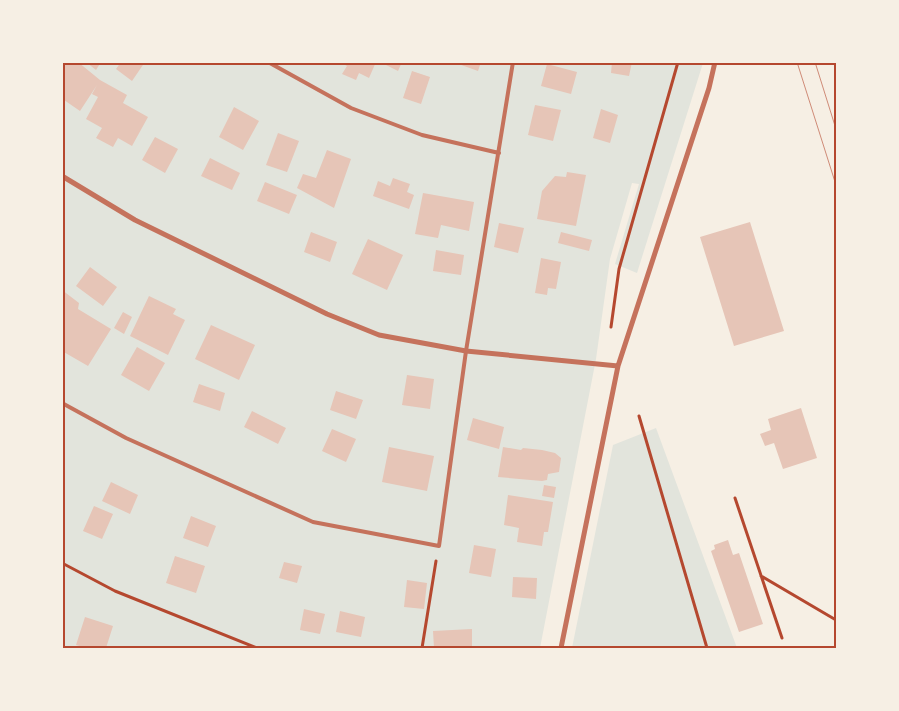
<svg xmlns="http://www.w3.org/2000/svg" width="899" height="711" viewBox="0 0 899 711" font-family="'PT Sans Narrow',sans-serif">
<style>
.green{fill:#e2e4dc}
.building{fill:#e6c5b7}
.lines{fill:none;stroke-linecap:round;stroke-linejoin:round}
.path{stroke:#b5482f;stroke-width:3}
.service{stroke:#c5725c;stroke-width:4}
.minor{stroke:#c5725c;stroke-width:5}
.tram{stroke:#cf8b77;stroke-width:1}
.neatline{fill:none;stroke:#b5482f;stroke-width:2}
</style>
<rect width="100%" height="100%" fill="#f6efe4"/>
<path class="green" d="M62,63H703L637,273L615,264L639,184L632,183L610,259L596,359L540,648H63Z
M656,428L737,648H572L613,445Z"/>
<path class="building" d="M62,62H78L100,80L127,95L123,103L148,117L132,146L118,138L113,147L96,138L102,128L86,119L98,97L92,94L97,85L80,111L64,100L62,103Z
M86,62H101L96,70Z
M121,62H145L132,81L116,69Z
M340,62H376L369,78L359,73L356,80L342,74L347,66Z
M380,62H402L398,71Z
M453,62H481L478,71Z
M612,62H632L629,76L611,73Z
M547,64L577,72L571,94L541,86Z
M412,71L430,77L421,104L403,98Z
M535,105L561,110L553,141L528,135Z
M234,107L259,121L243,150L219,137Z
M601,109L618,115L610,143L593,138Z
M278,133L299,141L287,172L266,165Z
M155,137L178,149L165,173L142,160Z
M327,150L351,159L334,208L297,188L303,174L316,178Z
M210,158L240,173L232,190L201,176Z
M567,172L586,175L576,226L537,219L542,191L555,176L566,177Z
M393,178L410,184L407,192L414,195L409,209L373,196L378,181L390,186Z
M265,182L297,195L289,214L257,201Z
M423,193L474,202L469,231L441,225L438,238L415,234Z
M750,222L784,331L734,346L700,237Z
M499,223L524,228L518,253L494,247Z
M311,232L337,242L330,262L304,252Z
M561,232L592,240L589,251L558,243Z
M368,239L403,255L387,290L352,274Z
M436,250L464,255L461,275L433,271Z
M541,258L561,262L556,289L548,288L547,295L535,293Z
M90,267L117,287L103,306L76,286Z
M62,290L79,303L78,309L111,329L88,366L62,351Z
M149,296L176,309L173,314L185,320L168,355L130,336Z
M123,312L132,317L124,334L114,328Z
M211,325L255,345L239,380L195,359Z
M137,347L165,363L149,391L121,375Z
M407,375L434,379L430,409L402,405Z
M199,384L225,393L220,411L193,402Z
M336,391L363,400L356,419L330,410Z
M801,408L817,458L783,469L774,443L765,446L760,434L771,430L768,419Z
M252,411L286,428L278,444L244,427Z
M473,418L504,427L499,449L467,440Z
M332,429L356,439L346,462L322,451Z
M389,447L434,456L427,491L382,482Z
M503,447L521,450L523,448L542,450L555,453L561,458L559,472L548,474L547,480L542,481L498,477Z
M111,482L138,495L130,514L102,501Z
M544,485L556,487L554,498L542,496Z
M508,495L553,502L548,532H544L542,546L517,542L519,528L504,525Z
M94,506L113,514L102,539L83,531Z
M191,516L216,526L208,547L183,538Z
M728,540L733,555L739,553L763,624L739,632L711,551L715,549L714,545Z
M474,545L496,549L491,577L469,573Z
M175,556L205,566L196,593L166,583Z
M284,562L302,566L297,583L279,578Z
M513,577L537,578L536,599L512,597Z
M407,580L427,583L424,609L404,607Z
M304,609L325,614L320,634L300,630Z
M340,611L365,617L361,637L336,632Z
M85,617L113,626L106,648H86L76,645Z
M472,629V648H434L433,631Z"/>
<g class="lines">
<path class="path" d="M611,327L619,269L678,62
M639,416L707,648
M735,498L782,638
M62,563L115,591L257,648
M761,576L836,620
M422,648L436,561"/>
<path class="service" d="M268,62L351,108L422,135L499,153
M62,403L126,438L313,522L439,546L466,351L513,62"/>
<path class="minor" d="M62,176L135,220L327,314L379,335L466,351L618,366
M561,648L618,366L709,88L715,62"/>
<path class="tram" d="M797,62L836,185
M815,62L836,129"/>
</g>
<rect width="899" height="711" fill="none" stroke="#f6efe4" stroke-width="128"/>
<rect x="64" y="64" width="771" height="583" class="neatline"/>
</svg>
